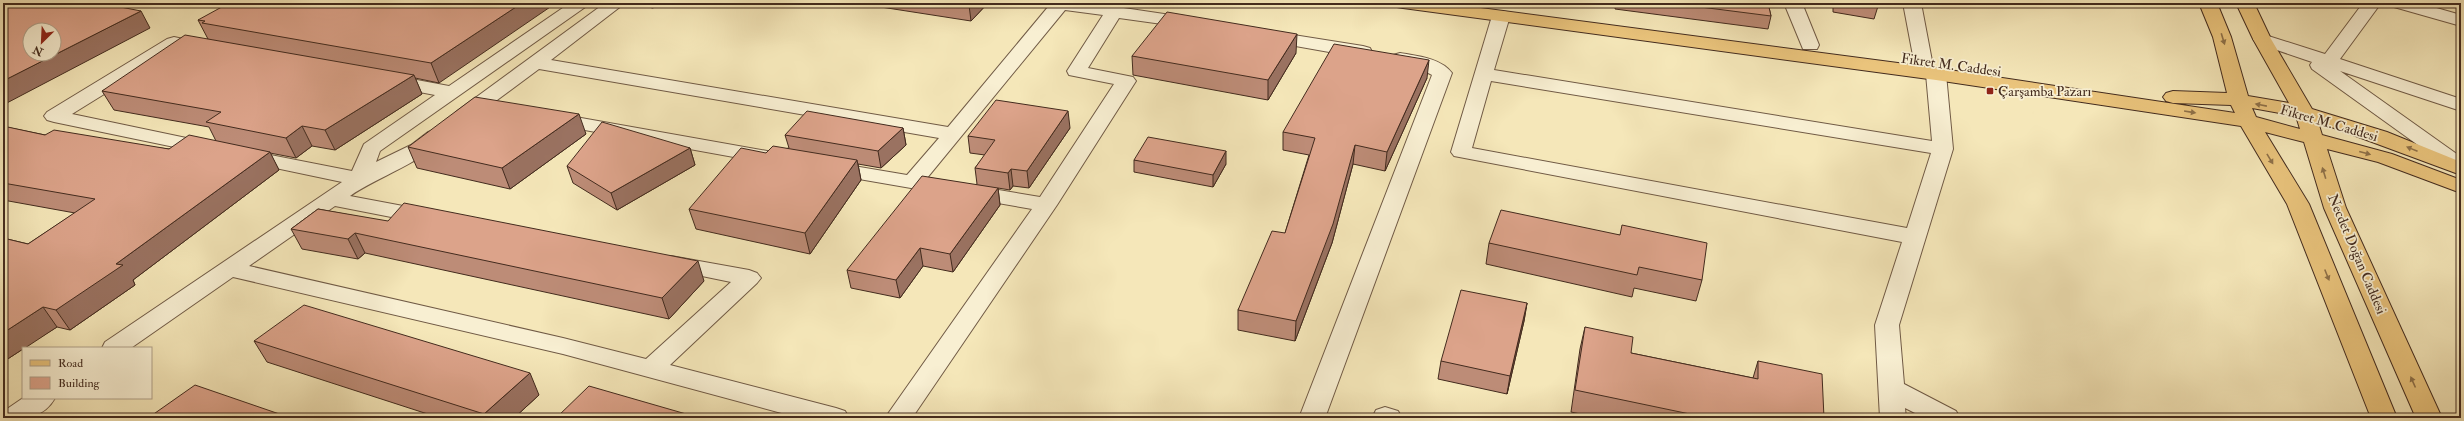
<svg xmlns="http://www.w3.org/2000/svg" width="2464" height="421" viewBox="0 0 2464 421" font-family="'IM FELL Double Pica',serif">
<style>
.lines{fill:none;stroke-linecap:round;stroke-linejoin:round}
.minor-casing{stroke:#705a45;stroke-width:2}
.major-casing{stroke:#432b1e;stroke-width:2}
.minor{fill:#f8efd2;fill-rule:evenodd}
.major{fill:#eac47c;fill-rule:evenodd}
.wall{fill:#bd8c77;stroke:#432b1e}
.shaded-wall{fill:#9a7261;stroke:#432b1e}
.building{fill:#dca38a;stroke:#432b1e;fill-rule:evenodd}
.oneway{fill:#8e7048}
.poi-dot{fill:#8f2418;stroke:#f8efd2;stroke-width:1.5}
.labels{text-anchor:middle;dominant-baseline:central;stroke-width:3.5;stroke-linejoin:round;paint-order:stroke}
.street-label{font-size:14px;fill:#432b1e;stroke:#f8efd2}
.poi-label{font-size:14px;fill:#432b1e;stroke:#f8efd2;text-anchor:start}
</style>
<rect width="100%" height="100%" fill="#f5e7b9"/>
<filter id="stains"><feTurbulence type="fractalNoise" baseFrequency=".005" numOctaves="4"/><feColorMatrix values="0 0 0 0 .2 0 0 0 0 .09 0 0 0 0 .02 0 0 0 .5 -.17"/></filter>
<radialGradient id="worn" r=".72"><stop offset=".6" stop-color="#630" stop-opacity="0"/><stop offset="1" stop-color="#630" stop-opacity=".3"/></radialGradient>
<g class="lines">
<defs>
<path id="minor" d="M570,3H591L380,151L376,162L411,145L428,132L435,130L442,132L445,136C430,159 375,178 350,196L435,212L438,217L435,222L427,224L335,206L249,266L563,338L646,359L731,282L663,268L659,263L663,258L671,256L749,270L757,273L761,278L757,283L670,365L836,408L845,411L849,418H800L563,354L233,277L131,348H102L105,342L342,182L238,160L235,156L238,152L245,150L352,171L364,144L435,95L383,85L380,81L383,77L390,75L449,86Z
M605,3H625L551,60L948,127L1048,7L1045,3H1090L1191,18L1197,19L1200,23L1197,27L1191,28L1119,18L1088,68L1133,77L1136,81L1057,205L912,418H885L1032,209L830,174L823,172L819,168L823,164L830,162L907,175L939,138L539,69L470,120L463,122L456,120L453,116L456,112ZM1065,10L1103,15L1067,71L1069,75L1114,84L1040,197L927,178Z
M1784,3H1802L1819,45L1817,49H1803Z
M1903,3H1921L1932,61L1930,65H1916L1914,61Z
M2363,3H2381L2340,59L2461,99V111L2340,71L2461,157V173L2454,171L2312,69L2310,65L2312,62L2256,43L2253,39L2256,35L2262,34L2325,54Z
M2391,3H2419L2461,15V26L2394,7Z
M1501,11L1507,12L1510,16L1494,70L1932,141L1926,74L1929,70H1943L1946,74L1953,149L1899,325L1904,384L1956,411L1960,418H1925L1905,408L1906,418H1880L1875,325L1902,242L1454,156L1451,152L1492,16L1495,12ZM1491,81L1931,153L1907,228L1472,148Z
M1268,31L1363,46L1370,48L1372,52L1370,56L1363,58L1262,40L1259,36L1262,32Z
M174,37L202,43L204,47L202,51L195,53L177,49L72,114L215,144L218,148L215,152L208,154L54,122L47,120L44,116L47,112L167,39Z
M1400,53C1417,56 1441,58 1452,73L1325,418H1299L1432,75L1417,67L1393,63L1391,59L1393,55Z
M553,113L767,151L774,153L777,157L774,161L767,163L546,123L543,119L546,115Z
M23,398H55C43,419 25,418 3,418L4,411Z
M1385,407L1398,411L1402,418H1372L1376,410Z"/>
<path id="major" d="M1394,3H1443L1936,68L2235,113L2231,105L2173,103L2166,101L2163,97L2166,93L2173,91L2227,93L2213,37L2199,3H2217L2231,37L2248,96L2289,103L2253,39L2236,3H2254L2271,39L2312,109L2387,132L2461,162V175L2318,122L2322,135L2392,154L2461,180V193L2378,162L2327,149L2346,208L2442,418H2416L2324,208L2304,142L2265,132L2309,204L2397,418H2371L2287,204L2241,126L1936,80L1403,8L1397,7ZM2252,108L2296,116L2300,129L2256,117Z"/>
</defs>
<use href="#minor" class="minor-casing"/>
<use href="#major" class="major-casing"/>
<use href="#minor" class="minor"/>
<use href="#major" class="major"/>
</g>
<path class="wall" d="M627,3H659L653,8Z
M855,3H988L971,21Z
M1616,3H1768L1771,16L1768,29L1615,9Z
M1833,3H1879L1874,19L1833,12Z
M429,7L439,83L415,78L422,94L335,150L312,146L296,158L270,153L279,170L133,280L135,285L70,330L57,327L23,348V349L3,362V238L28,244L75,213L3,200V122L6,127L45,135L169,149L216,141L209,127L114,110L102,91L208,39L198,20Z
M1296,53L1268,100L1133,75L1132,56Z
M1427,78L1385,171L1353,164L1332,243L1295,341L1238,330V310L1285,233L1309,155L1283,150V132Z
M903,128L906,145L881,168L858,164L861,180L810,254L696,229L689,209L766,153L789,148L785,135Z
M1070,128L1029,188L1013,186L1010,190L998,188L1000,205L953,272L923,266L900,298L851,288L847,270L977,184L975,168L985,155L970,153L968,136Z
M586,134L510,189L417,168L408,147Z
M690,148L695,165L617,210L573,183L567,166Z
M1134,160L1226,164L1213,187L1134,172Z
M318,209L704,281L669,319L365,253L358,259L302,249L291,229Z
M1619,235L1702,280L1696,301L1634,288L1632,297L1486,264L1489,243Z
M1527,303L1524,321L1507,394L1438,379L1441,361Z
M1585,327L1631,353L1753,378L1758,361L1824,418H1599L1571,412L1580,349Z
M254,341L539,395L514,418H440L267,362Z"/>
<path class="shaded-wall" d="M522,3H556L439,83L431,63Z
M652,3H659L653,8Z
M971,3H988L971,21L969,5Z
M141,11L150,28L3,105V81Z
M1297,34L1296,53L1268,100V80Z
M1429,60L1427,78L1385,171L1387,152Z
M414,75L422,94L335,150L325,130Z
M1068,111L1070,128L1029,188L1027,171Z
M579,114L586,134L510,189L502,168Z
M3,122L10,133L3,137Z
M302,126L312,146L296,158L286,138Z
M903,128L906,145L881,168L878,151Z
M1355,145L1353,164L1332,243L1295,341L1296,321Z
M690,148L695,165L617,210L611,193Z
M1226,151V164L1213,187V175Z
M270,152L279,170L133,280L135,285L70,330L56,310L116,264Z
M857,160L861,180L810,254L805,233Z
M1011,169L1013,186L1010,190L1008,173Z
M998,188L1000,205L953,272L950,254Z
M355,233L365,253L358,259L348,239Z
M920,248L923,266L900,298L896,280Z
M698,261L704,281L669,319L662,298Z
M1527,303L1524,321L1507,394L1510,376Z
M43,307L57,327L25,348H23V349L3,362V333Z
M530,373L539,395L514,418H486L484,414Z"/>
<path class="building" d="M3,3H100L141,11L3,81V48L7,46L3,45ZM30,30H54V54H30Z
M229,3H406L429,7L435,3H522L431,63L202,23L205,21L198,20Z
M954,3H971L969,5Z
M1669,3H1768L1771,16Z
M1167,12L1297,34L1268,80L1132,56Z
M185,35L414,75L325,130L302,126L286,138L206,122L221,112L102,91Z
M1334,44L1429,60L1387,152L1355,145L1333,224L1296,321L1238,310L1272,231L1285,233L1315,138L1283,132Z
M475,97L579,114L502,168L408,147Z
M996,100L1068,111L1027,171L1011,169L1008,173L975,168L995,140L968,136Z
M807,111L903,128L878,151L785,135Z
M602,122L690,148L611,193L567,166Z
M3,126L45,135L54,130L169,149L189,135L270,152L116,264L123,265L56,310L43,307L3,333V311L5,307L3,306V238L28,244L95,199L3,183Z
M1148,137L1226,151L1213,175L1134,160Z
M773,146L857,160L805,233L689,209L741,148L766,153Z
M922,176L998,188L950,254L920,248L896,280L847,270Z
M404,203L698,261L662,298L355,233L348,239L291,229L318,209L388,221Z
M1501,210L1620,235L1622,225L1707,243L1702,280L1639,267L1637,275L1489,243Z
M1461,290L1527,303L1510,376L1441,361Z
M304,305L530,373L484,414L254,341Z
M1585,327L1633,337L1631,353L1758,379V361L1822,374L1824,418H1709L1575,390Z
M195,385L291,418H148Z
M589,386L700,418H556Z"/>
<defs><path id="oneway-solid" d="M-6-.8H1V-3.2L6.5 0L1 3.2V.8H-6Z"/></defs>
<g class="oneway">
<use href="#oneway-solid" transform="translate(2223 39) rotate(73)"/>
<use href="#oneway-solid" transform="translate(2261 105) rotate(-169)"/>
<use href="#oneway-solid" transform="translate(2190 112) rotate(9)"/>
<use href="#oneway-solid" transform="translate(2412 149) rotate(-158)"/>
<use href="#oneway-solid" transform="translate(2365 153) rotate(15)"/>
<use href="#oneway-solid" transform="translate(2270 159) rotate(59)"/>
<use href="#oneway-solid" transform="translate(2324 173) rotate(-107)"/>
<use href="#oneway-solid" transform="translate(2327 275) rotate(68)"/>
<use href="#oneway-solid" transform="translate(2413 382) rotate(-114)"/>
</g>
<rect class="poi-dot" x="1986" y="87" width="8" height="8" rx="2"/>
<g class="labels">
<g class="street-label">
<text transform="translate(1951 65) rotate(8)">Fikret M. Caddesi</text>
<text transform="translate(2329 123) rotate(16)">Fikret M. Caddesi</text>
<text transform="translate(2357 254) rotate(67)">Necdet Doğan Caddesi</text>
</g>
<g class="poi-label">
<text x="1998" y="91">Çarşamba Pazarı</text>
</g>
</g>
<rect width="2464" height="421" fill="none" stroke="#f5e7b9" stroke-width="16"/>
<rect x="4" y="4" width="2456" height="413" fill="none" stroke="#432b1e" stroke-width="2"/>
<rect x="8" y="8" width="2448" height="405" fill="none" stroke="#432b1e"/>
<rect x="22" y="347" width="130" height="52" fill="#f8efd2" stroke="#b0a18a"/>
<rect x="30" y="360" width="20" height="6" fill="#eac47c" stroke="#b0a18a"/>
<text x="58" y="367" font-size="12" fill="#432b1e">Road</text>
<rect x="30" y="377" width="20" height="12" fill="#dca38a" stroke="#b0a18a"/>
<text x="58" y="387" font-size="12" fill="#432b1e">Building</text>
<g transform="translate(42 42) rotate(204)"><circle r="19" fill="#f8efd2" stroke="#b0a18a"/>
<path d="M0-3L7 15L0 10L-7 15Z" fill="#8f2418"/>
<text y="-6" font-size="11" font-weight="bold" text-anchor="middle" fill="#432b1e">N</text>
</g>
<rect width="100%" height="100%" filter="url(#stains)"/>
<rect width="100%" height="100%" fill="url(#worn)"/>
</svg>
